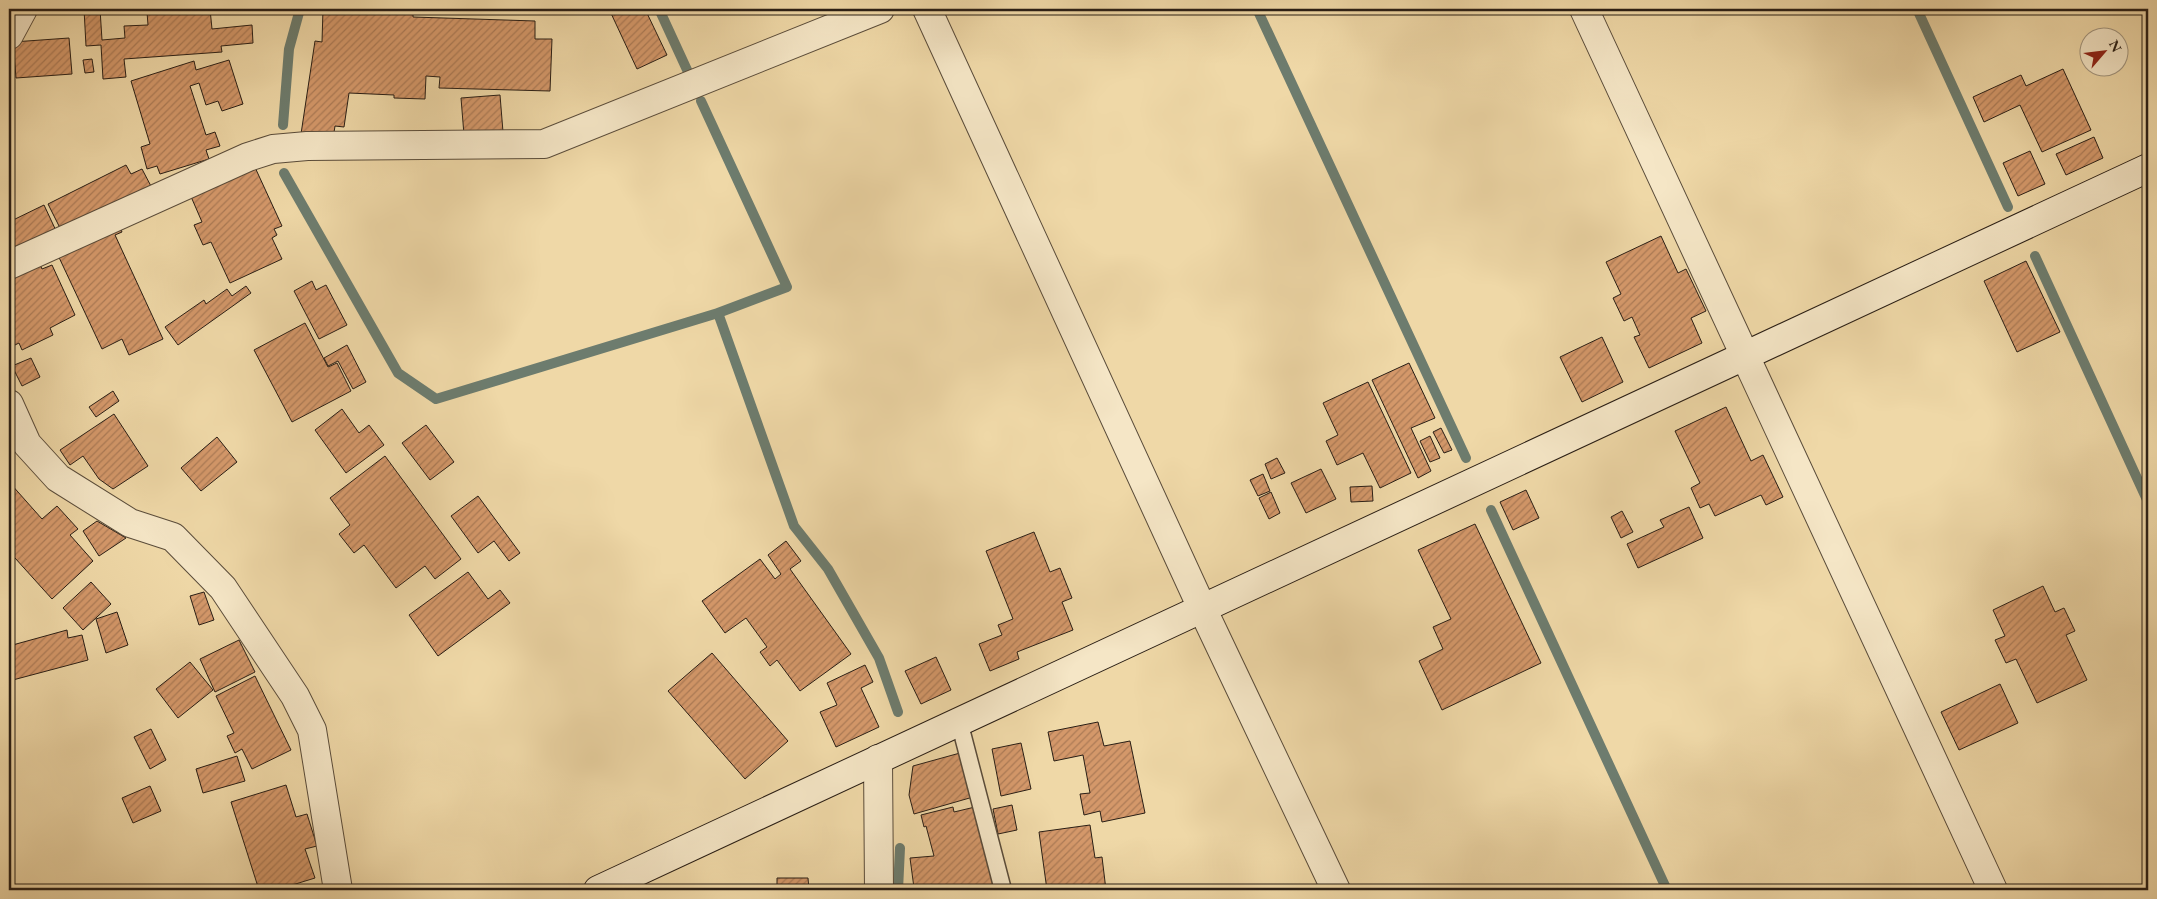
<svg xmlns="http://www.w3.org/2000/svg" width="2157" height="899" viewBox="0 0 2157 899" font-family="'EB Garamond',serif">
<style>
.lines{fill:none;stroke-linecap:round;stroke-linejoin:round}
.stream{stroke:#6d7c6e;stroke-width:10}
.building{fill:url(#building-hatch);stroke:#291e15}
.lane-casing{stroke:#5a4c3a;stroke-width:19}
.street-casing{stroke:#5a4c3a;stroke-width:30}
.secondary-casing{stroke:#291e15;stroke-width:30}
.lane{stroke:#f5e6c6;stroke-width:16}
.street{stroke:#f5e6c6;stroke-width:28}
.secondary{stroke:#f5e6c6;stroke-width:28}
</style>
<defs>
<pattern id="building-hatch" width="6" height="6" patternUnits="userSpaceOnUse" patternTransform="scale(1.25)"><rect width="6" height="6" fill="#d4986a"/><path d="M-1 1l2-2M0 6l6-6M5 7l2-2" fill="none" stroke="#ac7b56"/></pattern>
</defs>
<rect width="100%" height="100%" fill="#efd8a7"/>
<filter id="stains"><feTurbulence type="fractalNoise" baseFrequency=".004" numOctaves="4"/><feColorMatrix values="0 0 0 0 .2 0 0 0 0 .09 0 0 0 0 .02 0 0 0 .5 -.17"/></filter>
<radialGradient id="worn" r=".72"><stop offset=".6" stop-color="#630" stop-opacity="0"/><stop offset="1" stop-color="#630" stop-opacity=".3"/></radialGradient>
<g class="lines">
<path class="stream" d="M659,9L688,72
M1257,9L1466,458
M1917,9L2008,207
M701,101L787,287L718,313
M283,125L289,49L300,9
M284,173L398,373L436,399L718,313L794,526L828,569L879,658L898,712
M2035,256L2148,502
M1491,510L1667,890
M898,890L900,848"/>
</g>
<path class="building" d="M84,9H100L102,40L125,38L124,26L148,25L147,12H137V9H210L212,29L252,25L253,43L221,46L222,52L124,59L126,77L103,79L101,45L86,46Z
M323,9H413V17L535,21V39H552L550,91L439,88L440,77L426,76L425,99L394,98V95L349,93L344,127L335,126L333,139L301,134L315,41L322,42Z
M609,9H645L667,55L637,69Z
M69,38L72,74L16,78L13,42Z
M92,59L94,72L85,73L83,60Z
M229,60L243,104L222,111L218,101L206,105L199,83L190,86L206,135L215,132L220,146L206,150L209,159L160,174L157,166L147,169L141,147L150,144L131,81L194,61L196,70Z
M2063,69L2091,130L2042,152L2020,105L1984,122L1973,97L2021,75L2026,86Z
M500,95L503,132L464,135L461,98Z
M2094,137L2103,158L2066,175L2056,154Z
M2030,151L2045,184L2018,196L2003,163Z
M253,163L282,226L274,229L277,235L272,238L282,259L230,283L211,242L203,245L194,225L202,222L189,192Z
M126,165L131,174L142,169L153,190L63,234L48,204Z
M44,205L58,235L9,260V222Z
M118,222L122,232L115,235L163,339L129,355L122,339L102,349L56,251Z
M1661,236L1678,273L1686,269L1706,311L1691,318L1702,343L1649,368L1634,337L1640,335L1632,317L1624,321L1613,298L1621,294L1606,262Z
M2026,261L2060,332L2017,352L1984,281Z
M39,262L42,269L52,265L75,315L50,328L53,335L22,350L19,343L9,348V276Z
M312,281L316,290L326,285L347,325L319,339L294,291Z
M246,286L251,293L178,345L165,327L204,300L206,304L227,289L232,296Z
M305,323L328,367L337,363L351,391L292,422L254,350Z
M1602,337L1623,382L1582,402L1560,357Z
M347,345L366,382L353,389L338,361L328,366L324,358Z
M31,358L40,377L22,386L12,366Z
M1409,363L1435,418L1411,428L1431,471L1418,478L1372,380Z
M1368,382L1411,473L1380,488L1363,453L1337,465L1326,441L1338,435L1323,403Z
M113,391L119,401L96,417L89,407Z
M1726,407L1751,461L1763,455L1783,497L1766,505L1761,495L1715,516L1709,504L1700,508L1691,488L1700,483L1675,431Z
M342,409L359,433L369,425L384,445L346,473L315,430Z
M114,414L148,466L113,489L99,479L83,456L70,465L60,450Z
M426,425L454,462L430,480L402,443Z
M1441,428L1452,450L1444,453L1433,432Z
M1430,436L1440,458L1430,462L1420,441Z
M217,437L237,462L201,491L181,468Z
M385,456L461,559L435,579L425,566L396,588L364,545L354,553L339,534L350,525L330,498Z
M1277,458L1285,473L1271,479L1265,464Z
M1321,469L1336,499L1306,513L1291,483Z
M1263,474L1270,491L1258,496L1250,480Z
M10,483L42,519L57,506L78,529L70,535L93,561L52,599L15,558L9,564Z
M1372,486L1373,501L1351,502L1350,487Z
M1526,490L1539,518L1513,530L1500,502Z
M1271,492L1280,513L1269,519L1259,498Z
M478,496L520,553L509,561L494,541L478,553L451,516Z
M1689,507L1703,538L1638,568L1627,544L1664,527L1660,520Z
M1622,511L1633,532L1621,538L1611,517Z
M97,521L126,538L99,556L83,531Z
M1475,524L1541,663L1442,710L1419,661L1443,649L1433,627L1451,619L1418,550Z
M1034,532L1050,572L1060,568L1072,598L1062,602L1073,630L1017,652L1019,659L990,671L979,644L1002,635L998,625L1013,619L986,551Z
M786,541L801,561L790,569L851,654L800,691L777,660L770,666L760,652L767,647L746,618L725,633L702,601L760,559L775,579L781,574L768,555Z
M468,572L488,599L500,590L510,603L438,656L409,615Z
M91,582L111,604L83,630L63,608Z
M2043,586L2055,612L2064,608L2075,631L2066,635L2087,680L2037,703L2016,659L2006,663L1995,640L2005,636L1993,610Z
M204,592L214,620L199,625L190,596Z
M117,612L128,645L106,653L96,619Z
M67,630L68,638L82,635L88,660L9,681V646Z
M239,640L255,672L215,692L200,659Z
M712,653L788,741L745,779L668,691Z
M936,657L951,690L921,704L905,671Z
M190,662L213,690L178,718L156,689Z
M865,665L873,682L861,688L879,727L836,747L820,712L837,705L827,683Z
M255,676L291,750L252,769L242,749L235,753L227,736L234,733L216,696Z
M2000,684L2018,723L1959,750L1941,712Z
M1098,722L1104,746L1130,741L1145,813L1102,822L1100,811L1084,815L1080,794L1090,793L1083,755L1054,761L1048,732Z
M151,729L166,760L150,769L134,737Z
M1021,743L1031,789L1001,796L992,749Z
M960,753L973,797L914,814L909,795L913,766Z
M237,756L245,781L203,793L196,769Z
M286,785L296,817L307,814L317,846L305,849L315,878L276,890H259L231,802Z
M150,786L161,811L133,823L122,798Z
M1012,805L1017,830L998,834L993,809Z
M953,807L954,812L975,807L996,890H908L914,888L910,858L934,856L926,826L924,827L921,815Z
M1090,825L1095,858L1102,857L1106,890H1047L1039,832Z
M777,878H808L809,890H777Z"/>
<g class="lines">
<defs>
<path id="lane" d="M959,721L1003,890"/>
<path id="street" d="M927,9L1202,608L1336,890
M1584,9L1993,890
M9,35L23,9
M9,265L248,157L273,149L307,146L544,144L880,9
M9,404L27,444L58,478L130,523L173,537L223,588L295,696L312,730L338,890
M878,759L879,890"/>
<path id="secondary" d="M598,890L2148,168"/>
</defs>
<use href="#lane" class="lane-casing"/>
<use href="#street" class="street-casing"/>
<use href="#secondary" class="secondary-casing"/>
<use href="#lane" class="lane"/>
<use href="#street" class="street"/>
<use href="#secondary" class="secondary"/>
</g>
<rect width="2157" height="899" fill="none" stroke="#efd8a7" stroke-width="30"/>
<rect x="10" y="10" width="2137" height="879" fill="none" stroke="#291e15" stroke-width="2.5"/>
<rect x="15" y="15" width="2127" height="869" fill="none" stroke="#291e15"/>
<g transform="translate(2104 52) rotate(62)"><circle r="24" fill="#f5e6c6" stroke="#a3967f"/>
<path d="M0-4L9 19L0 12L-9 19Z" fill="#8f2418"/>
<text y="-8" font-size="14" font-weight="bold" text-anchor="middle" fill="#291e15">N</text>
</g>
<rect width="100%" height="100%" filter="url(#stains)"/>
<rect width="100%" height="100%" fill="url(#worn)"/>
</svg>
